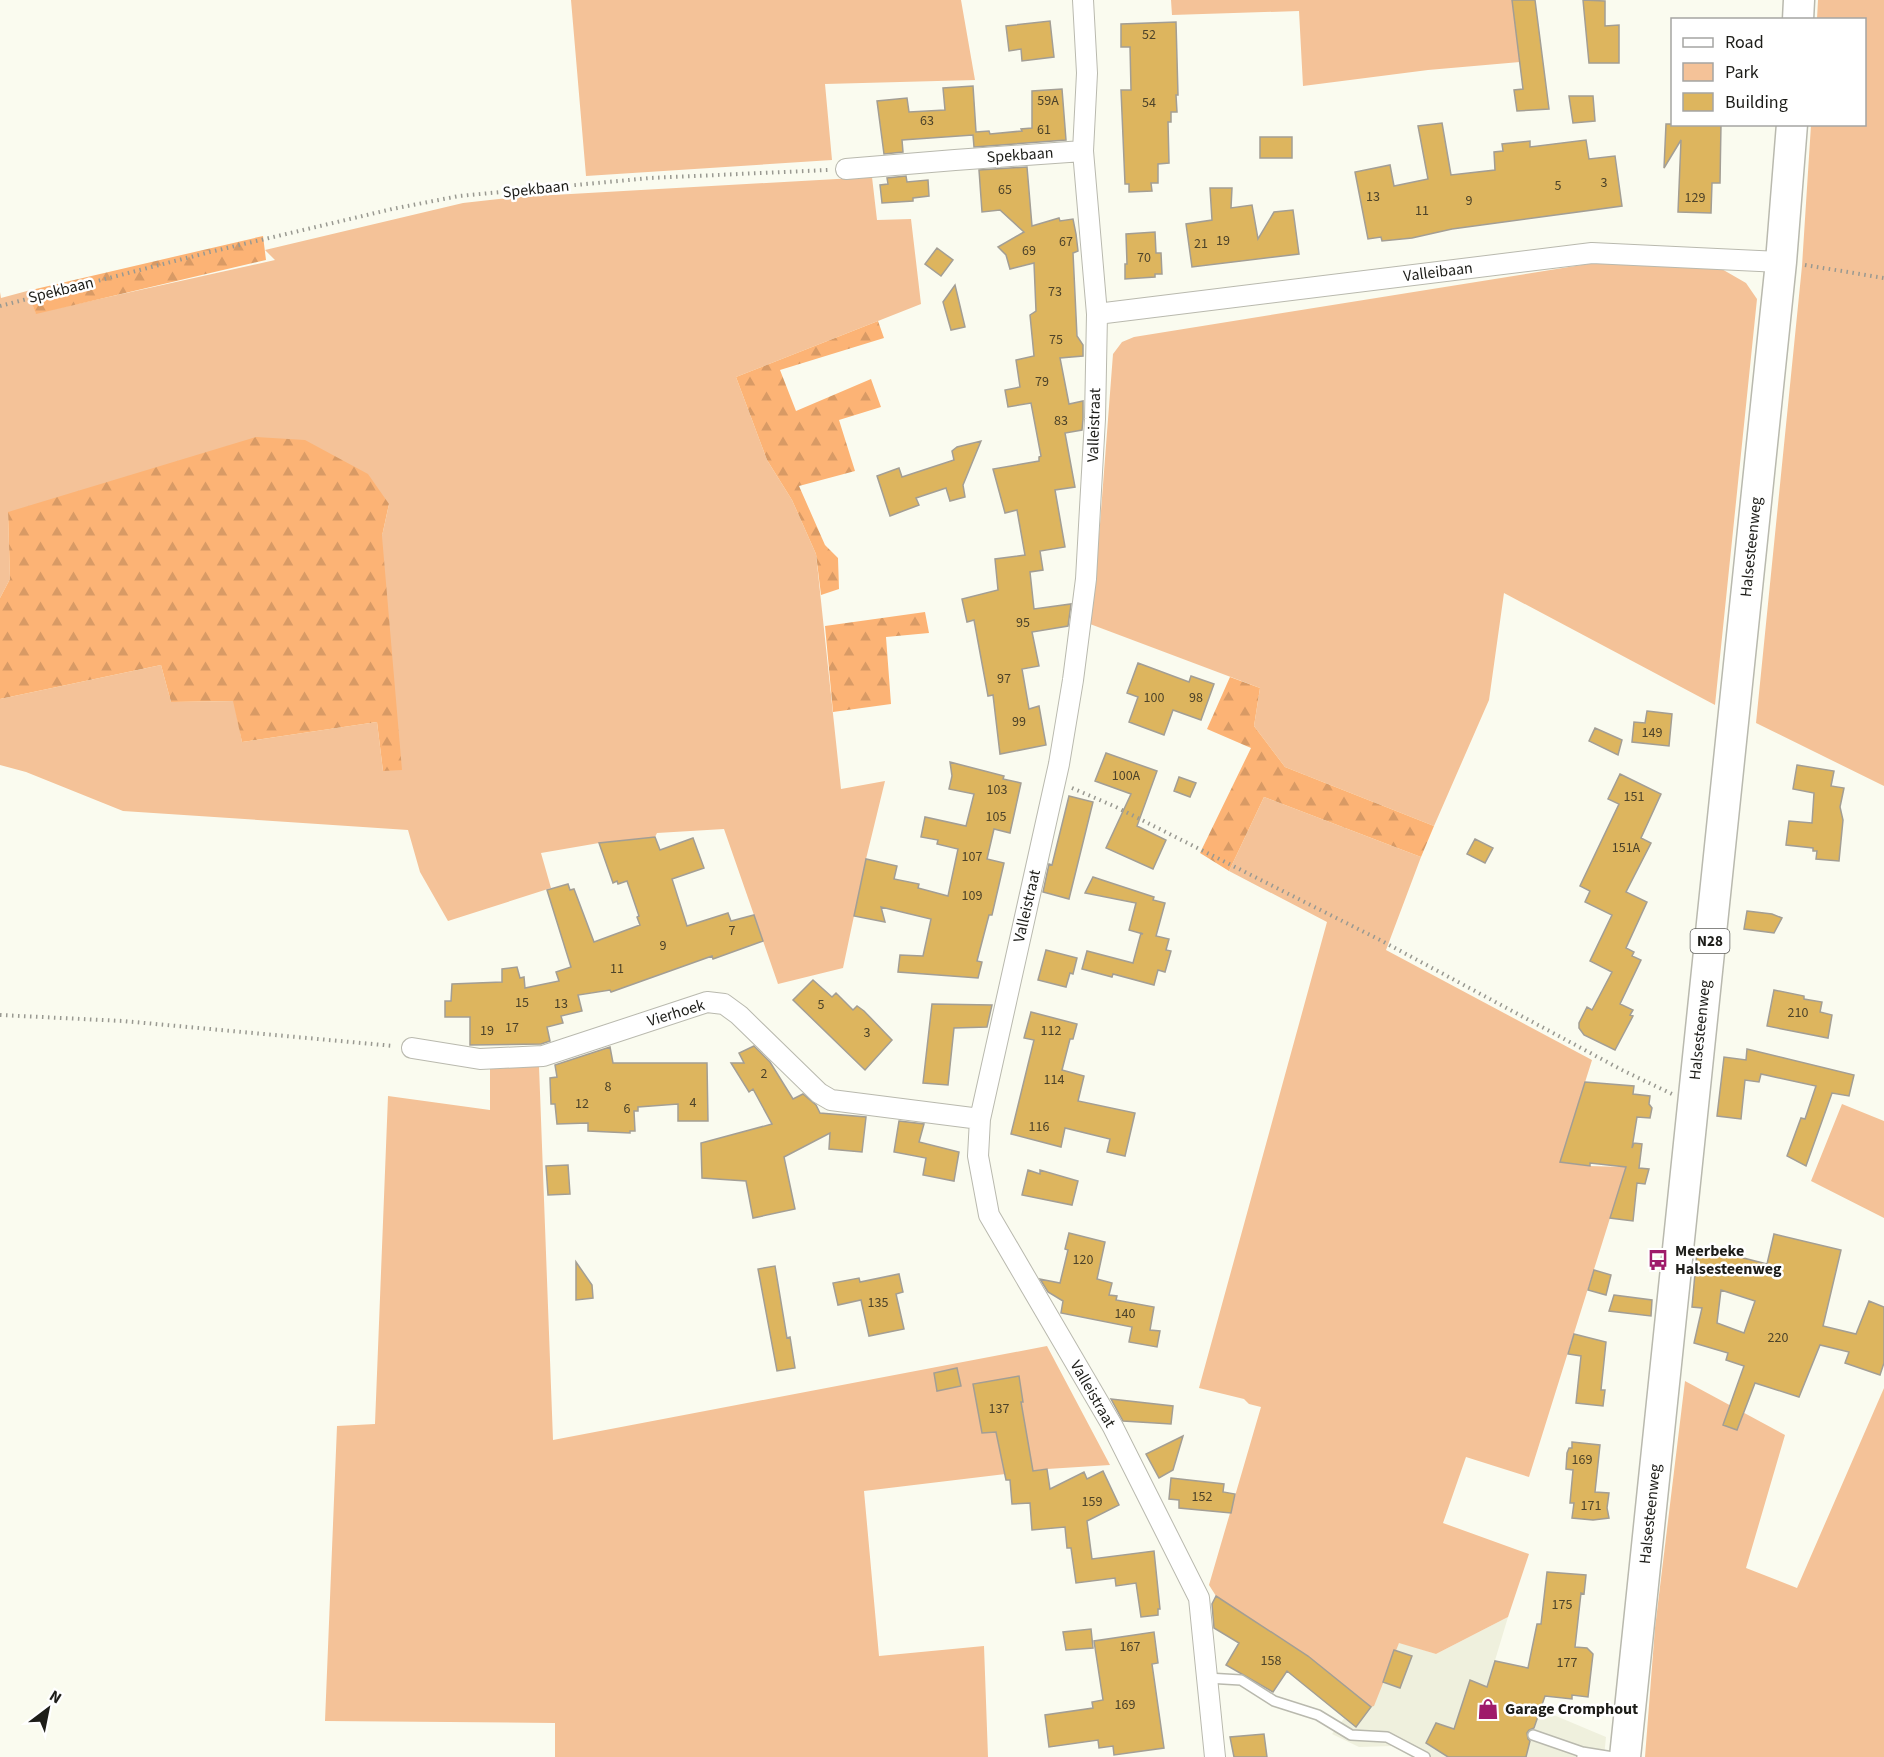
<svg xmlns="http://www.w3.org/2000/svg" width="1884" height="1757" viewBox="0 0 1884 1757" font-family="'Source Sans 3',sans-serif">
<style>
.built{fill:#eff0dd}
.green{fill:#f4c298}
.forest{fill:url(#forest-firs)}
.building{fill:#ddb55e;stroke:#a39e94;stroke-width:1.5;fill-rule:evenodd}
.lines{fill:none;stroke-linecap:round;stroke-linejoin:round}
.service-casing{stroke:#b9b9ae;stroke-width:12}
.minor-casing{stroke:#b9b9ae;stroke-width:22}
.primary-casing{stroke:#b9b9ae;stroke-width:33}
.path{stroke:#999991;stroke-width:4;stroke-dasharray:1.5 4.5;stroke-linecap:butt}
.service{stroke:#fff;stroke-width:9}
.minor{stroke:#fff;stroke-width:20}
.primary{stroke:#fff;stroke-width:30}
.labels{text-anchor:middle;dominant-baseline:central;stroke-width:5;stroke-linejoin:round;paint-order:stroke}
.number-label{font-size:14px;fill:#4d432a}
.shield{fill:#fff;stroke:#61615e;stroke-width:1.5}
.shield-label{font-size:15px;font-weight:bold;fill:#1d1d19}
.street-label{font-size:16px;fill:#1d1d19;stroke:#fff}
.poi-label{font-size:16px;font-weight:bold;fill:#1d1d19;stroke:#fff;text-anchor:start}
</style>
<defs>
<pattern id="forest-firs" width="22" height="20" patternUnits="userSpaceOnUse" patternTransform="scale(1.5)"><rect width="22" height="20" fill="#fcb375"/><path d="M5 1l3.5 6h-7zM16 11l3.5 6h-7z" fill="#d89a65"/></pattern>
</defs>
<rect width="100%" height="100%" fill="#fafbef"/>
<path class="built" d="M1508,1617L1487,1687L1606,1737L1604,1757H1412L1393,1746L1359,1747L1332,1734L1360,1698L1371,1707L1399,1642L1436,1654Z"/>
<path class="green" d="M571,0H961L975,80L825,84L832,160L586,176Z
M1171,0H1512L1520,62L1428,70L1303,86L1299,11L1172,15Z
M1818,0H1884V786L1756,723L1802,266L1811,125L1864,124V20L1817,19Z
M872,177L877,220L911,219L921,304L736,377L767,460L792,500L816,554L841,789L885,781L866,859L843,968L778,984L724,829L657,833L655,837L599,843L541,853L551,888L448,921L420,872L408,830L123,811L26,772L0,765V699L161,665L171,702L234,701L242,742L377,722L383,771L382,536L389,504L8,512L10,579L0,598V292L1,298L27,291L36,313L275,260L265,250L463,203L518,197Z
M1600,262L1720,268L1746,283L1757,299L1715,705L1504,593L1489,700L1434,826L1285,767L1254,726L1260,688L1090,624L1100,524L1113,354L1122,342L1134,337Z
M1264,797L1421,857L1386,950L1592,1060L1560,1162L1589,1166L1626,1167L1529,1477L1466,1457L1443,1523L1529,1554L1508,1617L1436,1654L1399,1643L1374,1706L1371,1707L1308,1656L1216,1596L1209,1585L1261,1407L1249,1404L1244,1399L1199,1388L1327,922L1229,871Z
M539,1066L553,1440L1047,1346L1110,1465L1047,1469L864,1491L879,1656L984,1646L988,1757H555V1723L325,1721L337,1426L375,1424L388,1096L490,1110V1069Z
M1842,1104L1884,1121V1218L1811,1181Z
M1685,1381L1785,1435L1746,1568L1797,1588L1884,1388V1757H1645L1655,1628Z"/>
<path class="forest" d="M263,236L266,260L36,314L27,291Z
M878,321L884,338L780,370L796,411L871,379L881,407L839,420L855,471L799,486L825,545L838,558L839,589L821,595L816,554L792,500L767,460L736,377Z
M256,437L305,440L368,474L389,504L382,536L402,770L383,771L377,722L242,742L233,701L171,702L161,665L0,699V598L10,579L8,512Z
M925,612L929,633L886,637L891,704L833,712L825,626Z
M1230,677L1260,688L1254,726L1285,767L1434,826L1421,857L1264,797L1229,871L1200,853L1251,748L1207,729Z"/>
<path class="building" d="M1512,0H1535L1549,109L1517,111L1514,90L1523,89Z
M1583,0L1605,1V26L1619,25V63H1589Z
M1050,21L1054,57L1022,61L1021,49L1009,51L1006,26Z
M1176,22L1178,95H1176L1177,112H1171V122H1168L1169,163L1158,164V183H1151L1152,191L1129,192V184H1125L1121,90H1131L1130,47H1121V24Z
M973,86L976,132L989,131L990,134L1022,131L1021,129L1032,128V91L1062,89L1066,140L974,147L973,135L902,140L903,152L884,154L877,101L907,98L909,112L945,110L943,88Z
M1569,96H1593L1595,121L1573,123Z
M1442,123L1451,175L1495,170L1494,152L1503,151L1502,144L1530,141V147L1586,140L1589,159L1615,156L1622,206L1452,229L1412,238L1382,241L1381,237L1368,239L1355,172L1390,165L1394,186L1428,179L1418,126Z
M1666,124H1721L1720,183H1712L1711,213L1678,212L1681,140L1664,168Z
M1260,137H1292V158H1260Z
M1027,167L1032,226L1059,218L1060,221L1073,219L1076,234L1078,251L1073,253L1077,336L1083,345V356L1060,358L1069,404L1083,401V419L1082,430L1065,433L1075,487L1055,490L1065,547L1040,551L1043,570L1030,572L1034,609L1071,604L1068,626L1032,632L1039,666L1022,669L1029,709L1039,706L1046,745L1000,754L993,695L988,696L974,620L967,622L962,599L998,590L995,559L1025,555L1017,510L1005,513L993,469L1039,461V457L1041,456L1031,403L1008,407L1005,390L1020,387L1016,360L1034,356L1030,315L1036,311L1034,263L1010,269L1006,255L998,247L1024,232L1000,210L982,212L979,170Z
M906,176L907,182L928,180L929,196L913,198V201L882,203L880,185L888,184L887,178Z
M1210,188H1232L1231,208L1252,205L1258,239L1274,212L1293,210L1299,254L1192,267L1186,224L1212,220Z
M1155,232L1156,253H1161L1162,274H1155V277L1125,279V264H1127L1126,234Z
M937,248L953,260L941,276L925,264Z
M955,285L965,327L951,330L943,302Z
M981,441L963,485L965,497L950,501L946,488L916,498L919,505L890,516L877,476L899,468L902,477L954,460L952,451L957,447Z
M1138,663L1189,682L1191,676L1214,684L1201,720L1173,710L1164,735L1129,722L1138,697L1127,693Z
M1647,711L1672,714L1669,746L1632,742L1634,722L1645,723Z
M1595,728L1622,740L1618,755L1589,741Z
M1106,753L1157,771L1137,826L1166,840L1153,869L1106,848L1131,794L1095,781Z
M950,762L1004,776L1003,779L1021,783L1010,833L994,829L987,859L1004,863L992,915H989L977,961L982,962L978,978L898,972L900,955L923,956L931,919L881,907L885,922L854,916L866,859L897,866L894,879L919,884L918,888L948,896L958,849L937,844L938,840L921,837L925,817L966,826L974,794L949,789L952,776Z
M1797,765L1834,771L1831,786L1844,788L1840,807L1843,820L1839,861L1816,859L1817,851H1813V848L1786,845L1789,821L1812,823L1814,793L1793,789Z
M1620,774L1661,794L1641,838L1651,843L1626,892L1647,902L1626,948L1634,952L1632,956L1641,960L1620,1004L1633,1010L1630,1015L1633,1016L1615,1050L1584,1035L1579,1028V1023L1587,1007L1592,1010L1612,972L1590,961L1612,915L1585,902L1590,891L1580,886L1619,804L1608,799Z
M1179,777L1196,783L1190,797L1174,791Z
M1069,796L1093,802L1069,899L1043,892L1049,864L1052,865Z
M655,837L660,850L693,838L704,868L672,879L687,926L728,913L731,921L754,915L763,941L713,959L712,956L611,992L610,990L578,995L582,1011L561,1016L563,1023L547,1027L550,1041L541,1044L470,1045V1017H445V1001H451L452,984L502,982V969L517,967L520,978L524,977L525,988L559,981L556,972L571,967L547,890L568,884L570,890L574,889L594,942L640,925L637,917L639,916L627,881L618,884L617,881L613,883L599,843Z
M1475,839L1493,848L1485,863L1467,854Z
M1093,877L1154,897L1153,900L1165,903L1156,936L1169,939L1166,950L1171,951L1165,972L1158,970L1154,985L1113,974L1112,977L1082,969L1087,951L1133,963L1141,933L1143,934L1129,930L1136,903L1085,893Z
M1747,911L1772,914L1782,918L1774,933L1744,929Z
M1046,950L1077,958L1073,974L1070,973L1066,987L1038,980Z
M813,980L832,997L836,993L853,1010L857,1006L864,1011L892,1040L865,1070L793,1000Z
M1774,990L1804,996V999L1822,1002L1820,1012L1832,1015L1828,1038L1767,1026Z
M932,1004L992,1005L987,1027L954,1028L948,1085L923,1083Z
M1031,1012L1077,1024L1073,1039H1070L1062,1070L1084,1076L1078,1101L1135,1113L1125,1156L1107,1152L1110,1139L1065,1128L1061,1147L1011,1134L1034,1040L1024,1038Z
M754,1046L770,1062L793,1099L803,1094L816,1105L820,1113L866,1117L862,1152L829,1149L830,1133L784,1157L795,1209L753,1218L746,1181L702,1178L701,1143L772,1124L753,1089L749,1092L731,1063H744L739,1053Z
M610,1047L613,1063H707L708,1121H678V1104L638,1107V1111H634L635,1131H630V1133L588,1131V1123L557,1124L555,1104H551L550,1078L557,1077L555,1065Z
M1747,1049L1854,1075L1849,1096L1832,1093L1806,1166L1787,1156L1801,1118L1805,1119L1816,1086L1761,1074L1759,1082L1745,1080L1741,1119L1717,1116L1724,1057L1746,1060Z
M1585,1082L1634,1086L1633,1094L1650,1096L1649,1104L1652,1108L1650,1118L1637,1117L1632,1148L1634,1143L1642,1144L1639,1168L1649,1169L1645,1184L1637,1183L1633,1221L1610,1218L1626,1167L1590,1163V1166L1560,1162Z
M899,1121L924,1124L919,1142L959,1152L954,1181L923,1175L926,1158L894,1152Z
M568,1165L570,1194L548,1195L546,1166Z
M1028,1170L1040,1174V1170L1078,1181L1072,1205L1022,1195Z
M1069,1233L1105,1242L1097,1279L1112,1283L1109,1295L1117,1296L1116,1300L1154,1307L1150,1330L1160,1331L1157,1347L1129,1342L1132,1327L1061,1313L1063,1301L1048,1292L1040,1279L1060,1283L1068,1250L1065,1249Z
M1774,1234L1841,1250L1823,1326L1856,1334L1869,1301L1884,1307V1363L1880,1375L1845,1363L1849,1352L1820,1345L1799,1397L1755,1383L1737,1430L1723,1425L1744,1366L1726,1360L1728,1353L1694,1343L1702,1308L1692,1307L1697,1251L1724,1253L1767,1264ZM1721,1290L1755,1301L1744,1333L1717,1323Z
M576,1262L592,1285L593,1298L576,1300Z
M775,1266L787,1338L790,1337L795,1368L777,1371L758,1269Z
M1594,1270L1611,1275L1606,1295L1588,1290Z
M899,1274L903,1292L896,1294L904,1329L869,1336L861,1300L838,1305L833,1283L859,1278L860,1282Z
M1614,1295L1652,1300L1651,1316L1609,1311Z
M1574,1334L1606,1342L1601,1390H1605L1603,1406L1576,1403L1581,1356L1568,1354Z
M957,1368L961,1386L937,1391L934,1373Z
M1019,1376L1023,1402H1021L1033,1471L1047,1469L1050,1489L1084,1472L1087,1479L1103,1471L1119,1505L1087,1521L1092,1559L1154,1551L1160,1609H1158V1615L1141,1617L1136,1583L1116,1586L1115,1578L1076,1583L1071,1548H1067L1065,1527L1032,1530L1030,1503L1012,1504L1010,1480H1006L996,1432L982,1433L973,1384Z
M1111,1399L1173,1406L1171,1424L1123,1421Z
M1183,1436L1173,1470L1159,1478L1146,1454Z
M1572,1442L1600,1445L1595,1492L1609,1493L1607,1508L1609,1518L1593,1520L1572,1518L1574,1503H1570L1573,1470L1566,1469L1567,1453L1569,1448H1572Z
M1171,1478L1224,1484L1223,1492L1235,1494L1231,1513L1179,1508V1500L1169,1499Z
M1547,1572L1586,1575L1584,1594L1581,1593L1575,1647L1587,1648L1593,1654L1588,1697L1572,1695V1699L1545,1696L1534,1728L1529,1730L1527,1733L1528,1739L1530,1741L1526,1757H1448L1426,1743L1436,1723L1454,1729L1470,1680L1487,1687L1495,1661L1528,1668L1537,1624H1541Z
M1216,1596L1308,1656L1371,1707L1356,1727L1287,1671L1273,1692L1226,1665L1239,1643L1214,1628L1212,1604Z
M1091,1629L1093,1648L1066,1650L1063,1632Z
M1154,1632L1158,1663L1152,1664L1164,1748L1114,1755L1113,1746L1099,1748L1098,1740L1049,1747L1045,1715L1093,1708L1092,1702L1103,1700L1094,1641Z
M1394,1650L1412,1656L1400,1688L1383,1682Z
M1264,1734L1267,1757H1234L1230,1737Z"/>
<g class="lines">
<defs>
<path id="service" d="M1207,1678L1241,1680L1274,1701L1318,1715L1351,1735L1387,1737L1425,1757
M1533,1735L1582,1752
M1582,1757V1752L1613,1757"/>
<path id="minor" d="M1083,0L1087,73L1083,151L1097,314L1095,419L1086,579L1073,680L1059,764L980,1119L978,1156L989,1215L1113,1427L1199,1598L1215,1757
M846,169L955,160L1083,151
M1097,314L1592,253L1781,262
M412,1048L480,1059L543,1056L707,1002L724,1004L739,1015L819,1093L831,1100L980,1119"/>
<path id="primary" d="M1798,20L1799,0
M1625,1757L1781,262L1792,124"/>
</defs>
<use href="#service" class="service-casing"/>
<use href="#minor" class="minor-casing"/>
<use href="#primary" class="primary-casing"/>
<path class="path" d="M1805,265L1884,278
M0,306L210,252L392,209L459,196L650,178L828,170
M1072,788L1116,807L1380,940L1622,1070L1672,1094
M0,1015L123,1021L394,1046"/>
<use href="#service" class="service"/>
<use href="#minor" class="minor"/>
<use href="#primary" class="primary"/>
</g>
<defs>
<symbol id="bus-bare" viewBox="-9 -9 18 18"><path d="M-5-6H5V4H4V6H2V4H-2V6H-4V4H-5ZM-3.5-4V0h7V-4ZM-3.5 1.2v1.5H-2V1.2ZM2 1.2v1.5H3.5V1.2Z" fill="#9f1b6a" stroke="#fff" stroke-width="2.5" paint-order="stroke"/></symbol>
<symbol id="shop-bare" viewBox="-9 -9 18 18"><path d="M-5-2.5h2.3a2.7 3.5 0 0 1 5.4 0H5L5.5 6h-11ZM-1.5-2.5h3a1.5 2.3 0 0 0-3 0Z" fill="#9f1b6a" stroke="#fff" stroke-width="2.5" paint-order="stroke"/></symbol>
</defs>
<g fill-rule="evenodd">
<use href="#bus-bare" x="1643" y="1245" width="30" height="30"/>
<use href="#shop-bare" x="1473" y="1694" width="30" height="30"/>
</g>
<g class="labels">
<g class="number-label">
<text x="1149" y="35">52</text>
<text x="1048" y="101">59A</text>
<text x="1149" y="103">54</text>
<text x="927" y="121">63</text>
<text x="1044" y="130">61</text>
<text x="1604" y="183">3</text>
<text x="1558" y="186">5</text>
<text x="1005" y="190">65</text>
<text x="1373" y="197">13</text>
<text x="1695" y="198">129</text>
<text x="1469" y="201">9</text>
<text x="1422" y="211">11</text>
<text x="1223" y="241">19</text>
<text x="1066" y="242">67</text>
<text x="1201" y="244">21</text>
<text x="1029" y="251">69</text>
<text x="1144" y="258">70</text>
<text x="1055" y="292">73</text>
<text x="1056" y="340">75</text>
<text x="1042" y="382">79</text>
<text x="1061" y="421">83</text>
<text x="1023" y="623">95</text>
<text x="1004" y="679">97</text>
<text x="1154" y="698">100</text>
<text x="1196" y="698">98</text>
<text x="1019" y="722">99</text>
<text x="1652" y="733">149</text>
<text x="1126" y="776">100A</text>
<text x="997" y="790">103</text>
<text x="1634" y="797">151</text>
<text x="996" y="817">105</text>
<text x="1626" y="848">151A</text>
<text x="972" y="857">107</text>
<text x="972" y="896">109</text>
<text x="732" y="931">7</text>
<text x="663" y="946">9</text>
<text x="617" y="969">11</text>
<text x="522" y="1003">15</text>
<text x="561" y="1004">13</text>
<text x="821" y="1005">5</text>
<text x="1798" y="1013">210</text>
<text x="512" y="1028">17</text>
<text x="487" y="1031">19</text>
<text x="1051" y="1031">112</text>
<text x="867" y="1033">3</text>
<text x="764" y="1074">2</text>
<text x="1054" y="1080">114</text>
<text x="608" y="1087">8</text>
<text x="693" y="1103">4</text>
<text x="582" y="1104">12</text>
<text x="627" y="1109">6</text>
<text x="1039" y="1127">116</text>
<text x="1083" y="1260">120</text>
<text x="878" y="1303">135</text>
<text x="1125" y="1314">140</text>
<text x="1778" y="1338">220</text>
<text x="999" y="1409">137</text>
<text x="1582" y="1460">169</text>
<text x="1202" y="1497">152</text>
<text x="1092" y="1502">159</text>
<text x="1591" y="1506">171</text>
<text x="1562" y="1605">175</text>
<text x="1130" y="1647">167</text>
<text x="1271" y="1661">158</text>
<text x="1567" y="1663">177</text>
<text x="1125" y="1705">169</text>
</g>
<rect class="shield" x="1690.5" y="929" width="39" height="24" rx="4.5"/>
<g class="shield-label">
<text x="1710" y="941">N28</text>
</g>
<g class="street-label">
<text transform="translate(1020 155) rotate(-4)">Spekbaan</text>
<text transform="translate(536 189) rotate(-6)">Spekbaan</text>
<text transform="translate(1438 272) rotate(-7)">Valleibaan</text>
<text transform="translate(61 290) rotate(-14)">Spekbaan</text>
<text transform="translate(1094 425) rotate(-88)">Valleistraat</text>
<text transform="translate(1751 547) rotate(-84)">Halsesteenweg</text>
<text transform="translate(1027 906) rotate(-77)">Valleistraat</text>
<text transform="translate(676 1013) rotate(-17)">Vierhoek</text>
<text transform="translate(1700 1030) rotate(-84)">Halsesteenweg</text>
<text transform="translate(1093 1394) rotate(60)">Valleistraat</text>
<text transform="translate(1650 1514) rotate(-84)">Halsesteenweg</text>
</g>
<g class="poi-label">
<text x="1675" y="1251">Meerbeke<tspan x="1675" dy="18">Halsesteenweg</tspan></text>
<text x="1505" y="1709">Garage Cromphout</text>
</g>
</g>
<rect x="1671" y="18" width="195" height="108" fill="#ffffff" stroke="#a5a5a3" stroke-width="1.5"/>
<rect x="1683" y="38" width="30" height="9" fill="#ffffff" stroke="#a5a5a3" stroke-width="1.5"/>
<text x="1725" y="48" font-size="18" fill="#1d1d19">Road</text>
<rect x="1683" y="63" width="30" height="18" fill="#f4c298" stroke="#a5a5a3" stroke-width="1.5"/>
<text x="1725" y="78" font-size="18" fill="#1d1d19">Park</text>
<rect x="1683" y="93" width="30" height="18" fill="#ddb55e" stroke="#a5a5a3" stroke-width="1.5"/>
<text x="1725" y="108" font-size="18" fill="#1d1d19">Building</text>
<g transform="translate(48 1709) rotate(32)" stroke="#ffffff" stroke-width="4.5" paint-order="stroke">
<path d="M0-4.5L10 22L0 15L-10 22Z" fill="#1d1d19"/>
<text y="-9" font-size="16" font-weight="bold" text-anchor="middle" fill="#1d1d19">N</text>
</g>
</svg>
